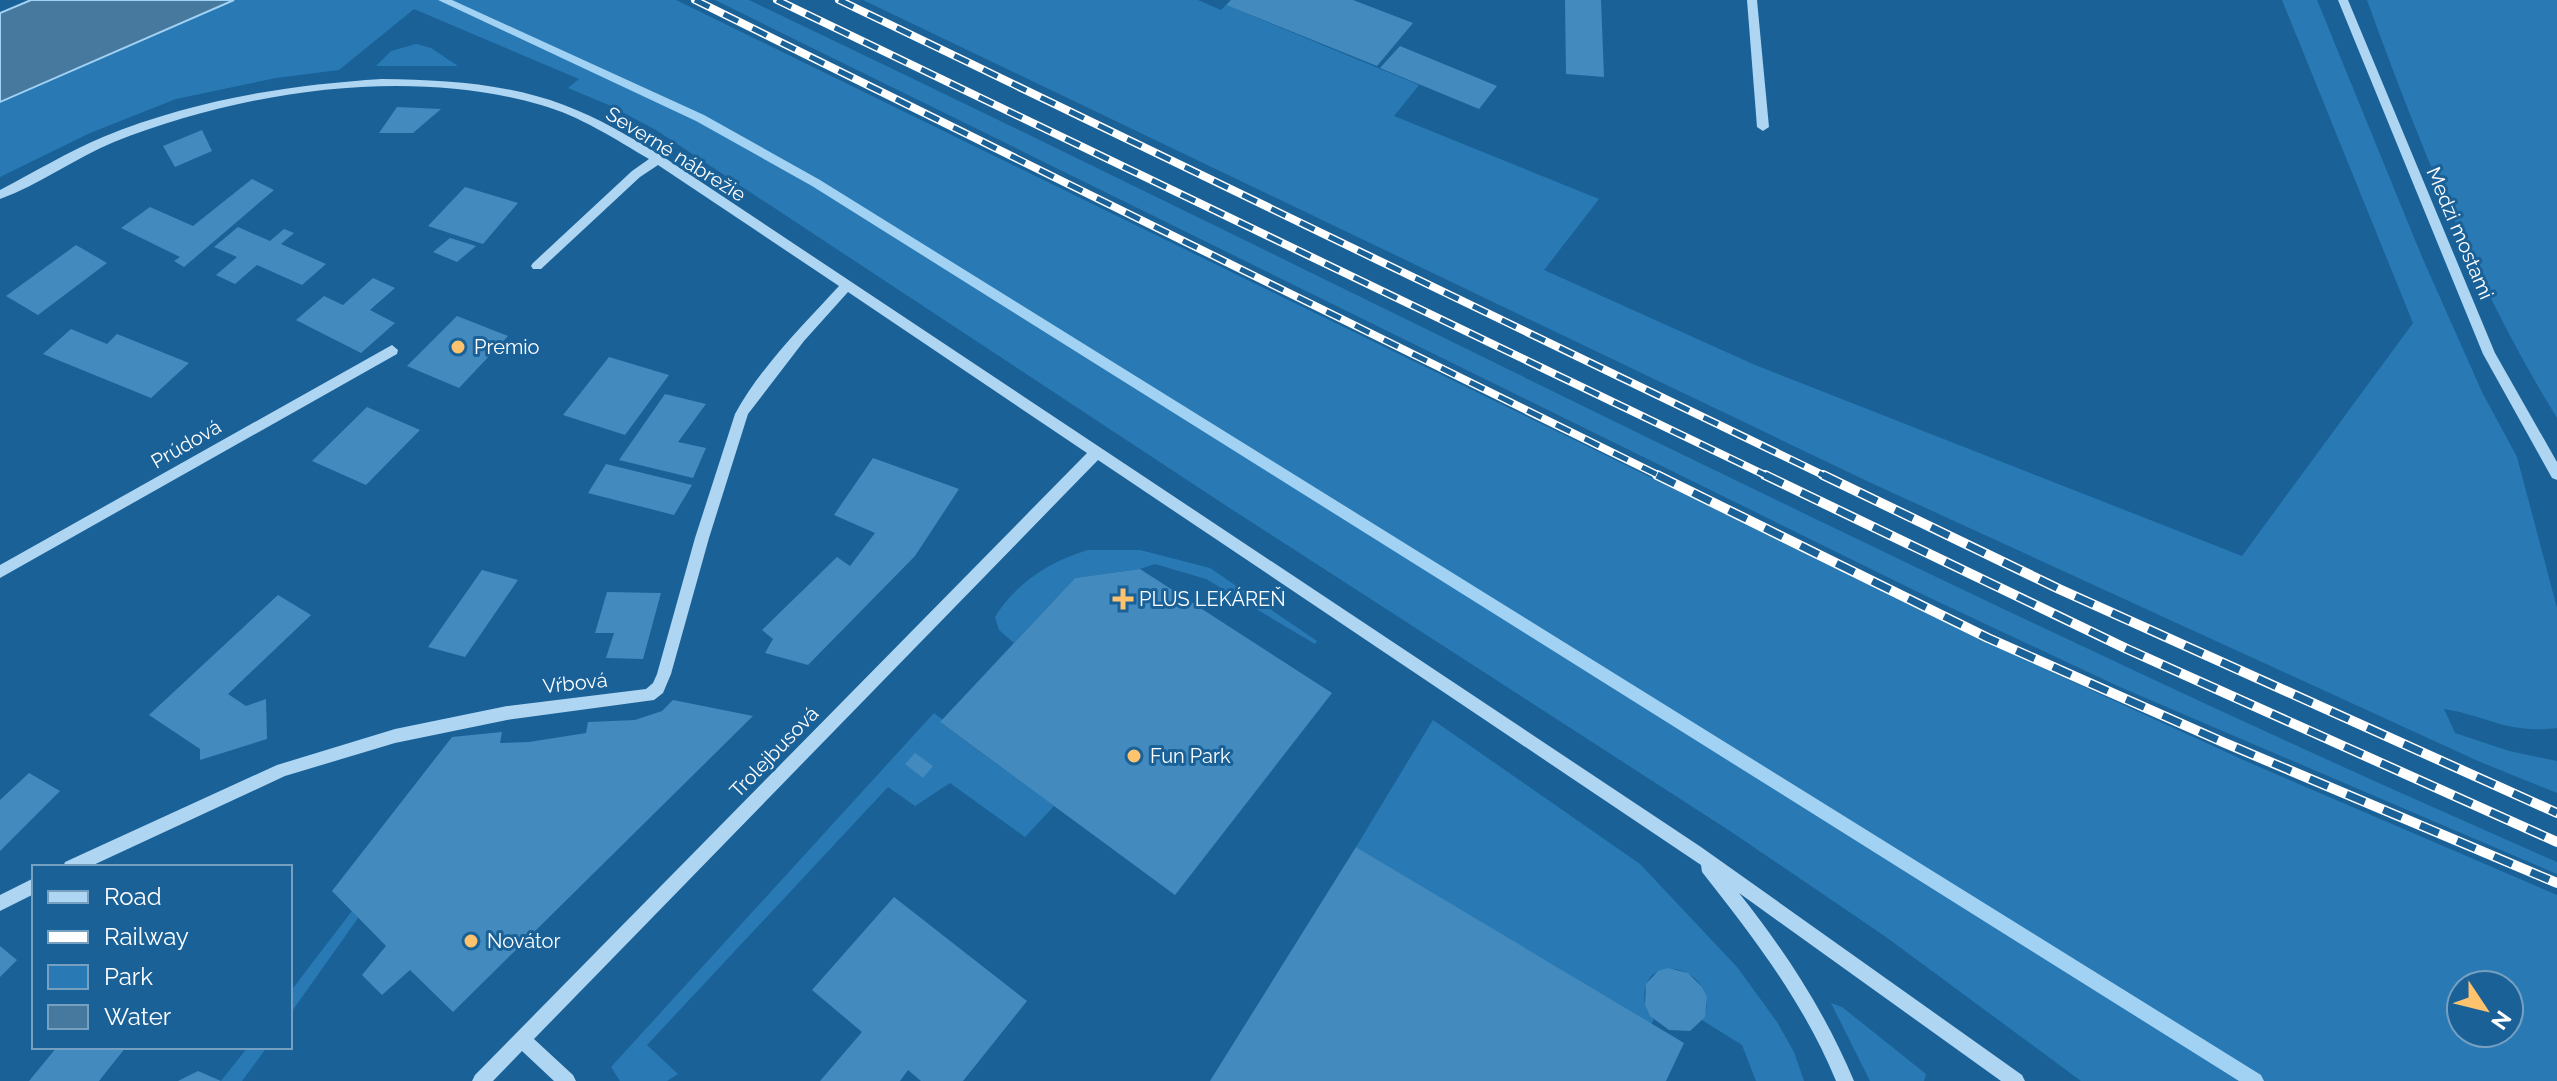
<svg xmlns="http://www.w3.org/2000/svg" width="2557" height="1081" viewBox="0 0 2557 1081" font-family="Raleway,sans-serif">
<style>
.green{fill:#297ab4;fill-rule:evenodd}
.water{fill:#47799f;stroke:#a1d1f3;stroke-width:2}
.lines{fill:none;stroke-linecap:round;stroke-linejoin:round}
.stream{fill:#a1d1f3;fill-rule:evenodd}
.building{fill:#438abf}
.minor{fill:#aed5f1;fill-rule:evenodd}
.rail-far1-casing{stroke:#fff;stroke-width:8}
.rail-casing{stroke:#fff;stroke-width:10}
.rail-far1{stroke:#1a6198;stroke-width:5;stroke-dasharray:16;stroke-linecap:butt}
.rail{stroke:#1a6198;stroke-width:7;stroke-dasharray:20;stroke-linecap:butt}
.poi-dot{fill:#ffc36e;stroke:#1a6198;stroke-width:3}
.labels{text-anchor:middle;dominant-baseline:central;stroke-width:6;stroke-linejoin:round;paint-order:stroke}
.street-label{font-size:20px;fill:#fff;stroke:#1a6198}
.poi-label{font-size:20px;fill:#fff;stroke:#1a6198;text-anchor:start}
</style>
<rect width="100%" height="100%" fill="#1a6198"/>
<path class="green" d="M234,0H676L1993,645L2250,763L2557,895V1081H2081L1886,937L1733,833L1225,505L656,130L611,106L568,88L579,79L414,9L339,70L276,78L176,99L90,133L0,177V102ZM2461,985H2509V1033H2461Z
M715,0H749C1352,287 1945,595 2557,862V874L2120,687L1926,596Z
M863,0H1198L1221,10L1226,5L1419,85L1394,116L1599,199L1544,270L1755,365L2242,556L2413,323L2282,0H2317L2422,257L2482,392L2517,457L2557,608V728C2507,734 2488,716 2444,709L2455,733L2509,751L2557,761V793L2478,761L1869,482Z
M2367,0H2557V418C2477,288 2419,143 2367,0Z
M416,44L431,48L458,66H376L391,51Z
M1088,550H1140L1210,568L1317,641L1315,644L1206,579L1155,564L1140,569L1075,578L1014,643L999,630L995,617C1016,583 1050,561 1088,550Z
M934,713L943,720L941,723L1054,806L1025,837L950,783L915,806L888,787L647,1045L678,1074L667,1081H620L611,1067Z
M1433,720L1640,864L1737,967L1777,1022L1794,1052L1804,1081H1756L1742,1045L1702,1020C1721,989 1679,953 1651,976C1641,991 1642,1006 1654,1020L1651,1024L1356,847Z
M352,911L358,918L290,1014V992Z
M1831,1003L1842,1007L1926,1074L1924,1081H1870Z
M248,1047H267L242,1081H221Z"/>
<path class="water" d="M31,0H234L0,102V13Z"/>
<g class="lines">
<path class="stream" d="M438,0H452L704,115L820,180L2261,1075L2264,1081H2239L812,186L696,121Z"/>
</g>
<path class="building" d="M1231,0H1353L1413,23L1377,66L1226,5Z
M1565,0H1601L1604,77L1566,74Z
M1400,46L1497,86L1479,109L1380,68Z
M397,107L441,109L413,133H379Z
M202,130L212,151L175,167L163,146Z
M252,179L274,190L184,267L174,261L180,257L121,228L150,207L193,226Z
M465,187L518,203L483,244L428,226Z
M238,227L270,241L284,229L294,233L281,244L326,264L302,285L257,265L235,284L216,275L237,257L214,247Z
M450,238L476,246L457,262L433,252Z
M76,245L107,263L38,315L6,296Z
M373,278L395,288L370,310L395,323L361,353L296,320L324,296L343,305Z
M457,316L508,336L459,388L407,366Z
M71,329L107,344L117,334L189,363L151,398L43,354Z
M609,357L669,375L625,435L563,415Z
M665,394L706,404L678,442L706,448L693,478L619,460Z
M367,407L420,430L366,485L312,461Z
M873,458L959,489L915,556L808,665L765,653L773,639L762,630L837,557L850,566L875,533L834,515Z
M606,464L692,485L674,515L588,493Z
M1140,569L1332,693L1175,895L940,722L1075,578Z
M482,570L518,580L465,657L428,647Z
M607,592L661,593L643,659L606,658L614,633H595Z
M278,595L311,615L228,694L246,706L266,699L267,739L200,760V749L149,715Z
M673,700L753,716L453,1012L410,970L382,995L362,975L386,946L332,891L452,737L502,732L500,743L529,742L586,733L588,722L635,720L662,711Z
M915,753L933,766L923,778L905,764Z
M29,773L60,791L0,851V800Z
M1356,847L1684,1043L1666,1081H1210Z
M894,897L1027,1001L963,1081H921L908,1070L900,1081H820L862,1032L812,990Z
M0,946L17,960L0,977Z
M1668,968L1688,973L1702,987L1707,997L1705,1017L1690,1031L1669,1030L1650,1016L1645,1005L1646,984L1658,971Z
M57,1047H126L99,1081H29Z
M198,1071L221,1081H178Z"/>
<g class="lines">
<path class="minor" d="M1747,0H1757L1769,127L1763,131L1757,127Z
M2338,0H2348L2495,353L2557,462V480L2552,478L2483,354Z
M382,79C444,80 506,83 564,105C599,118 630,137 662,156L1701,847L2022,1075L2025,1081H2001L1739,893C1786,952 1825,1012 1854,1081H1836C1804,1003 1754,938 1702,872L1701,865L1098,460L534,1039L573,1075L576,1081H554L522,1051L493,1081H472L475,1075L1087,453L848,292L804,341L748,414L709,538L671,674L663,693L654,700L507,720L395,743L285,776L89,867H63L65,862L277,765L395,729L507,706L646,689L653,683L657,674L695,538L735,414C759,369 804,324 839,286L658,165L640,177L541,269H533L531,266L533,263L632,171L649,159C615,139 580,116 541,105C407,66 242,91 114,142C75,158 39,185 0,199V190C34,172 68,152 103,137C193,100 287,85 382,79Z
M392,345L398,350L397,354L0,578V565Z
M34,878V894L0,911V895Z"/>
<defs>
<path id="rail-far1" d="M695,0L1662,477
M777,0L1769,477
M839,0L1827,477"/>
<path id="rail" d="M1657,475L1988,638L2225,743L2557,883
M1765,475L2127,649L2557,842
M1823,475L2059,589L2557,813"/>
</defs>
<use href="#rail-far1" class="rail-far1-casing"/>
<use href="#rail" class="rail-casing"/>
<use href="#rail-far1" class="rail-far1"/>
<use href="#rail" class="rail"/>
</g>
<g class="poi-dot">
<circle cx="458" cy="347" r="8"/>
<path d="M1119 587h8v8h8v8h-8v8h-8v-8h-8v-8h8z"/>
<circle cx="1134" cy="756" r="8"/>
<circle cx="471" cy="941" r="8"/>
</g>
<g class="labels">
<g class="street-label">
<text transform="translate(676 154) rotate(32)">Severné nábrežie</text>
<text transform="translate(2460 233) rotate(67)">Medzi mostami</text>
<text transform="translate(186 444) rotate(-30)">Prúdová</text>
<text transform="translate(575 683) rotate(-6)">Vŕbová</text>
<text transform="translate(774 752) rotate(-46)">Trolejbusová</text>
</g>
<g class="poi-label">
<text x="474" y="347">Premio</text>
<text x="1139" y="599">PLUS LEKÁREŇ</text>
<text x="1150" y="756">Fun Park</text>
<text x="487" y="941">Novátor</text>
</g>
</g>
<rect x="32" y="865" width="260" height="184" fill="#1a6198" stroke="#76a0c1" stroke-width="2"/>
<rect x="48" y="891" width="40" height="12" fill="#aed5f1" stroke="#76a0c1" stroke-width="2"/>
<text x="104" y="905" font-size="24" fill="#ffffff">Road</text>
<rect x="48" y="931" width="40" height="12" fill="#ffffff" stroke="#76a0c1" stroke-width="2"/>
<text x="104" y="945" font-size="24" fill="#ffffff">Railway</text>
<rect x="48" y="965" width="40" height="24" fill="#297ab4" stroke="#76a0c1" stroke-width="2"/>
<text x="104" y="985" font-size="24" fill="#ffffff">Park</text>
<rect x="48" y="1005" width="40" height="24" fill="#47799f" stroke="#76a0c1" stroke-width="2"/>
<text x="104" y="1025" font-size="24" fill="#ffffff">Water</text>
<g transform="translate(2485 1009) rotate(125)"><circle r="38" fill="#1a6198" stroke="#76a0c1" stroke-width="2"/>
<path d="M0-6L14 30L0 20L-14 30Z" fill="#ffc36e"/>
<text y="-12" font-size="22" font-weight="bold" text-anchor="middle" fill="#ffffff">N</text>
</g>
</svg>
